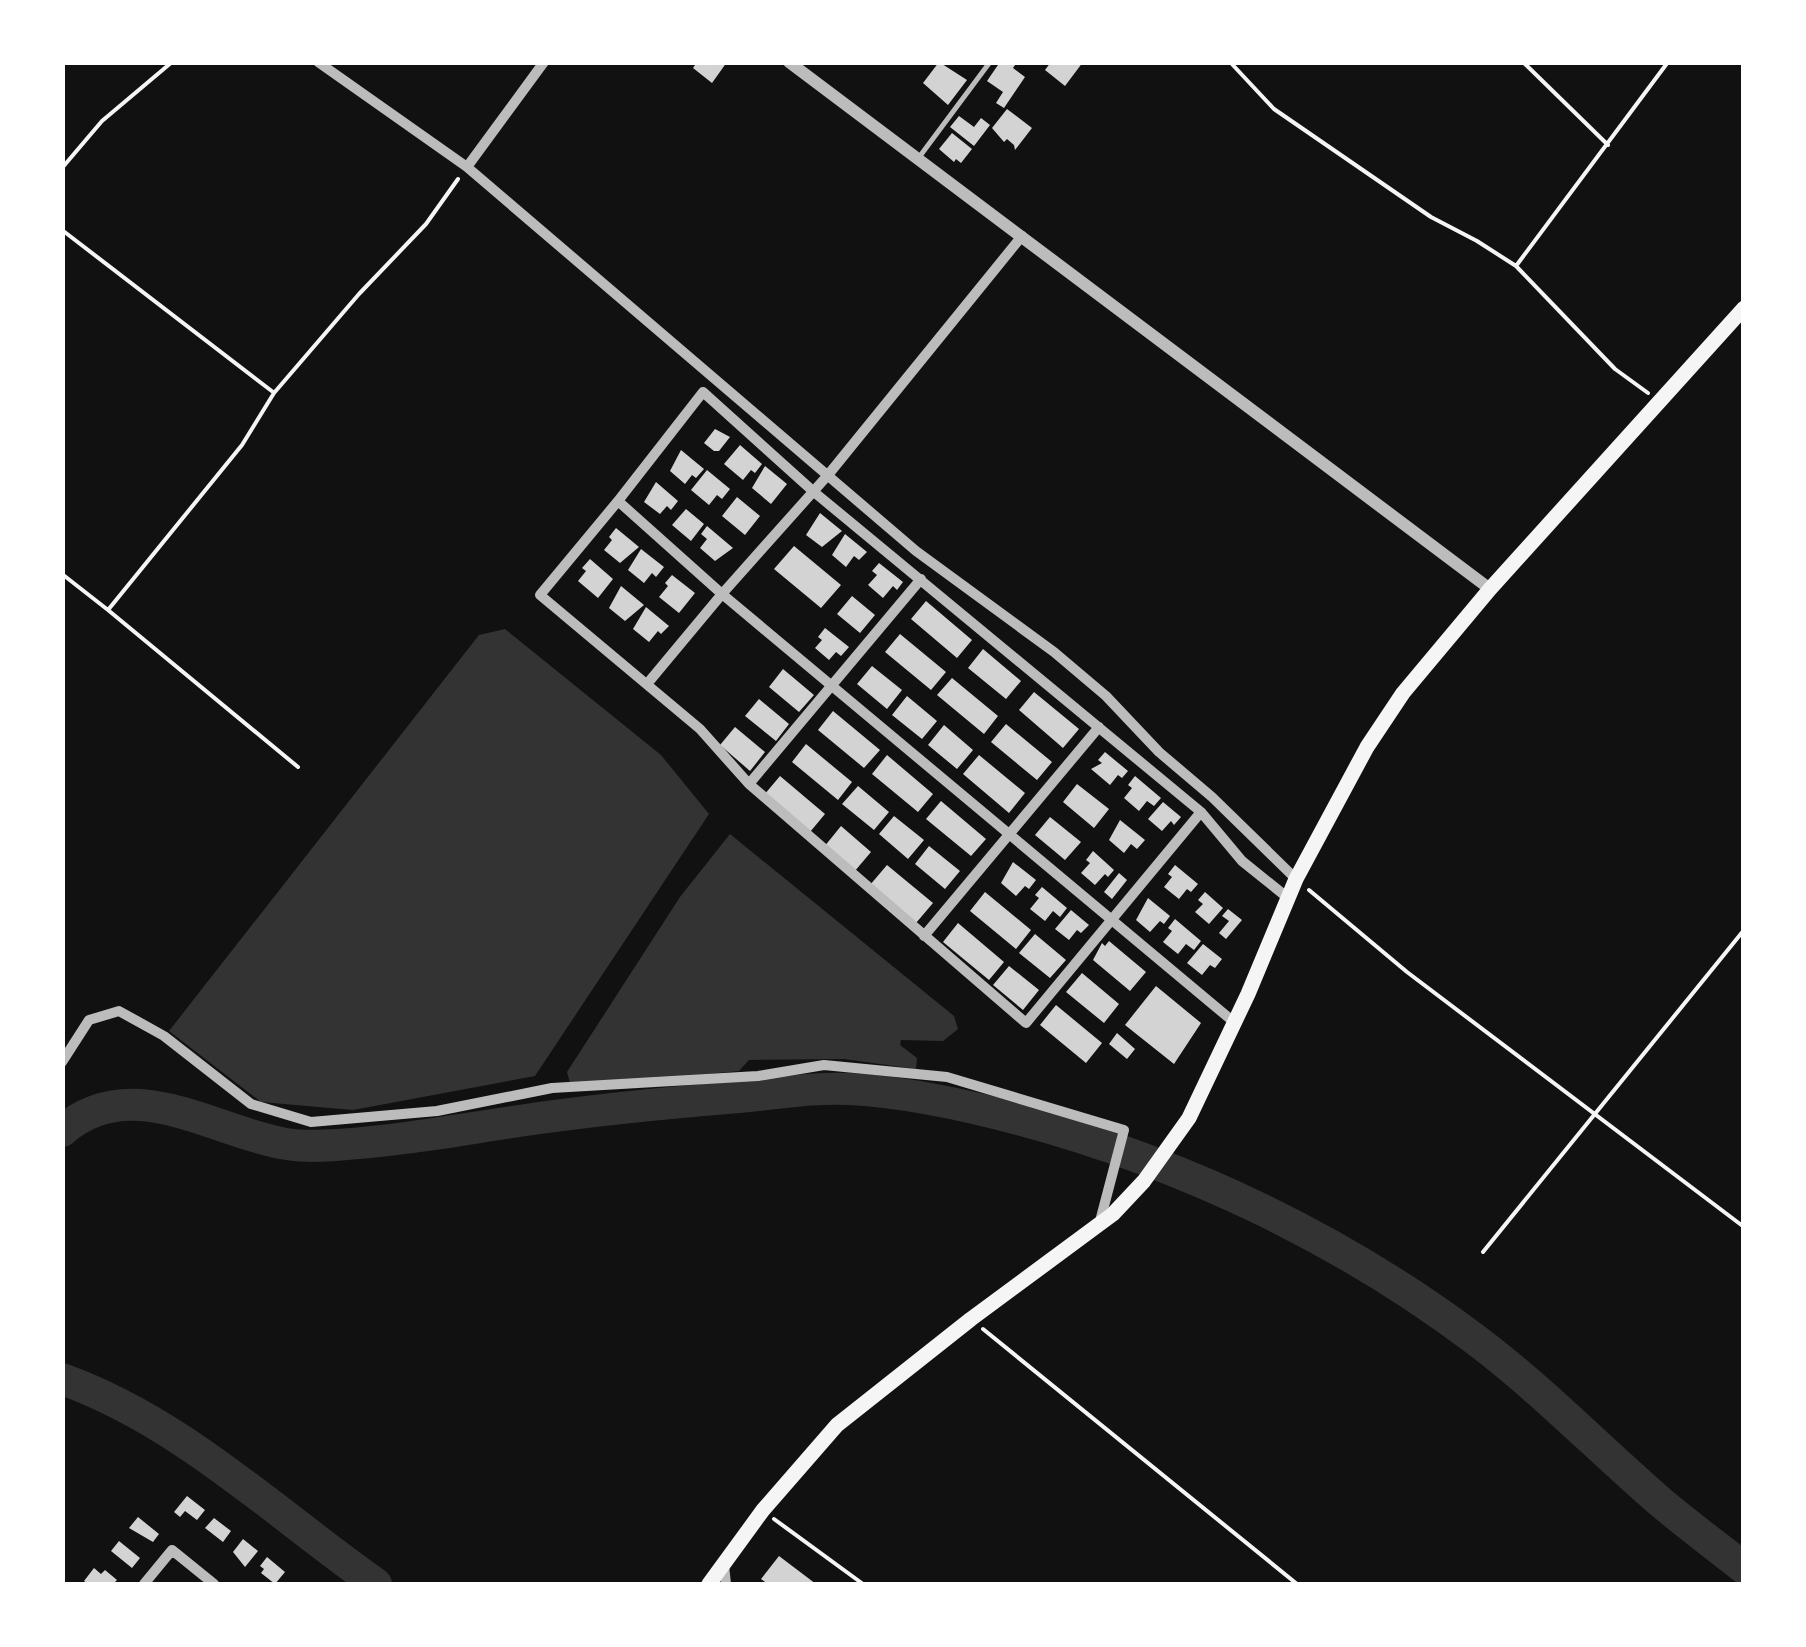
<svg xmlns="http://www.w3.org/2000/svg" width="1806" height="1647" viewBox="0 0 1806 1647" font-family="Inter,sans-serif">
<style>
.water{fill:#333}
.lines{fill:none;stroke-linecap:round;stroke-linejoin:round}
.river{stroke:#333;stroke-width:32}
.building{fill:#d3d3d3}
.path{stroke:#f5f5f5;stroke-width:4}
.service{stroke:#bcbcbc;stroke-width:5}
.minor{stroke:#bcbcbc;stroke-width:10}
.tertiary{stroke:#bcbcbc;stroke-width:12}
.primary{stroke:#f5f5f5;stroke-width:15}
</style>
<rect width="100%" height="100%" fill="#111"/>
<path class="water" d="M505,629L661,755L709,814L535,1076L353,1110L261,1102L169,1031L479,635Z
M730,834L954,1016L958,1029L943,1041L901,1040L900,1045L917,1058L916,1069L844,1059L749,1060L739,1071L571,1087L567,1072L680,897Z"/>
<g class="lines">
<path class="river" d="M62,1131C129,1072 209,1129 281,1143C298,1147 318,1146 336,1145C398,1141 458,1130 519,1121C592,1110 665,1103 739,1097C776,1094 812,1087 850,1089C908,1092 966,1105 1022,1120C1185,1164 1342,1239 1476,1340C1541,1389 1596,1446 1657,1499C1685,1523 1715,1545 1744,1568
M62,1379C180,1421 275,1513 376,1584"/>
</g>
<path class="building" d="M697,62H727L712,83L693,68Z
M939,62L967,80L948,105L923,83Z
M1000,62H1017L1013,68L1025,77L1004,108L996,103L1003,92L987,81Z
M1051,62H1083L1065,86L1045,70Z
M1007,109L1032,128L1015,150L1014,145L1007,139L1004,142L992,128Z
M959,116L974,127L981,118L990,125L974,146L950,127Z
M952,133L972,149L961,163L956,159L954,162L939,149Z
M715,429L730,437L719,451H714L704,443Z
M740,445L762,464L755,473L751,470L743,480L724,464Z
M681,450L704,469L696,478L692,475L685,484L670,471Z
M765,466L787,484L771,504L752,488Z
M707,470L730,489L722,499L717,495L709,505L691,490Z
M656,482L678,501L671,510L667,506L660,514L644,502Z
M737,497L760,516L745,535L722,516Z
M686,509L704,524L691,541L672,525Z
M820,513L842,531L822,547L806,535Z
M707,526L733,548L715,561L700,548L707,539L701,534Z
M616,528L639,547L620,563L604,550L612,540L609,537Z
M845,534L867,552L859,560L854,556L846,567L832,555Z
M794,546L841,585L821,608L774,569Z
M641,549L664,567L656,577L652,573L644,583L628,570Z
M590,559L613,579L598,598L578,581L586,571L582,568Z
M879,563L903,582L897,590L893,586L883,598L868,585L877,575L872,571Z
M672,575L695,593L679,613L659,597L668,586L665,583Z
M621,586L644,605L625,621L609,608Z
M852,596L875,615L860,633L837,614Z
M926,601L972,640L957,658L911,619Z
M646,607L669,626L661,634L658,631L649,642L633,629Z
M825,628L849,647L841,656L836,652L829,660L815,648L822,640L818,637Z
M900,634L946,672L931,690L885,652Z
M983,649L1021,681L1006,699L968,668Z
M872,666L902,690L887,709L857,684Z
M783,669L814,695L799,712L769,687Z
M952,678L998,716L984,734L937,695Z
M1034,692L1079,729L1063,748L1019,710Z
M907,696L937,721L922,739L892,715Z
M759,699L789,724L776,741L745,716Z
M833,711L880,750L864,768L818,730Z
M1006,724L1052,762L1037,780L991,742Z
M944,725L973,750L957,769L928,745Z
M735,727L765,752L750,771L720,745Z
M806,744L852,782L838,800L792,762Z
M1105,752L1128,771L1122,778L1118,775L1110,785L1091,769L1102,763L1098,760Z
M887,755L933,794L918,812L872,774Z
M979,755L1025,793L1009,813L963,774Z
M780,776L825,814L810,832L764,795Z
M1135,776L1161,798L1154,806L1147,801L1139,811L1124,798L1132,788L1128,785Z
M1077,784L1109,809L1094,828L1063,802Z
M858,786L889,812L874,830L842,804Z
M941,801L986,839L971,856L926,819Z
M1163,802L1181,817L1174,825L1171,821L1162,831L1148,819Z
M894,816L924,840L908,859L879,834Z
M1050,817L1081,842L1065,860L1035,835Z
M1120,820L1145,840L1137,849L1131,844L1124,853L1109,840Z
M841,826L871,852L854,872L824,847Z
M929,846L960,871L945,889L915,864Z
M1093,851L1114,870L1108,877L1105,874L1095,885L1081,873L1090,863L1086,860Z
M1013,862L1036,880L1029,889L1025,886L1016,896L1001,883Z
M887,865L933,903L916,923L870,885Z
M1175,865L1198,884L1191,892L1187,889L1179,899L1164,887L1172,877L1168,874Z
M1119,873L1127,880L1112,899L1104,892Z
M1042,887L1067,908L1060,917L1053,911L1045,921L1030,909L1039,898L1035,895Z
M985,892L1031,930L1016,949L970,911Z
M1205,892L1223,908L1209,924L1195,912L1203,904L1198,900Z
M1148,898L1170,916L1164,924L1160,921L1150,932L1136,920Z
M1228,909L1242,920L1226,939L1219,933L1229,921L1222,916Z
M1071,910L1089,925L1081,933L1077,930L1069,940L1055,929Z
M1175,919L1201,941L1194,950L1186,944L1178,954L1163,942L1172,931L1168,928Z
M958,923L1004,962L989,980L943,942Z
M1035,934L1066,960L1050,978L1019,953Z
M1109,941L1146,972L1130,991L1093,960L1102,943L1105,946Z
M1203,944L1222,959L1215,968L1210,965L1202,975L1187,963Z
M1009,966L1039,990L1023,1010L993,985Z
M1082,973L1119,1004L1104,1023L1066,992Z
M1156,986L1201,1023L1174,1064L1125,1025Z
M1056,1005L1102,1043L1086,1063L1040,1025Z
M1117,1033L1135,1049L1127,1059L1109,1044Z
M187,1496L205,1510L197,1520L185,1511L180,1517L174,1512Z
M138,1517L159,1534L153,1542L129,1528Z
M214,1518L231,1531L223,1542L205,1528Z
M243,1539L258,1551L245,1567L233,1552Z
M119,1541L140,1558L132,1568L111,1551Z
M779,1556L816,1584H768L761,1579Z
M267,1557L285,1572L275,1584L261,1573L264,1569L260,1566Z
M94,1568L101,1574L105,1570L117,1580L113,1584H88L84,1581Z"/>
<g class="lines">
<path class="path" d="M1230,62L1274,109L1431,217L1477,241L1516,266L1615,369L1648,393
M1523,62L1608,145
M62,168L102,121L172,62
M62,230L273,392
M1516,266L1668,62
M62,574L108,610
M298,767L108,610L242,445L274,393L359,294L426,224L458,179
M1309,890L1407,972L1744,1227
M1483,1252L1744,930
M983,1329L1297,1584
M774,1519L863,1584"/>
<path class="service" d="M920,156L990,62"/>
<path class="minor" d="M318,62L467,167L916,551L1054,652L1106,696L1159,752L1212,797L1296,879
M467,167L544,62
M618,501L722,594L1235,1023
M647,684L722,594L828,475L1022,236
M749,784L921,579
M1201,812L1026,1023L749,784L700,729L540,595L618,501L703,392L814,492L1201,812L1242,861L1288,898
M924,936L1099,727
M62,1062L89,1020L119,1011L164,1036L251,1104L311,1122L437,1111L552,1088L758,1076L824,1065L947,1077L1124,1130L1099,1225
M724,1565L726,1584
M144,1584L172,1550L214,1584"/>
<path class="tertiary" d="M789,62L1490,589"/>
<path class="primary" d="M709,1584L763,1510L837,1425L971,1319L1113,1214L1144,1181L1189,1118L1248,994L1296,879L1367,747L1403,693L1490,589L1744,308"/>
</g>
<rect width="1806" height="1647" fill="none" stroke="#ffffff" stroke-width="130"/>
</svg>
